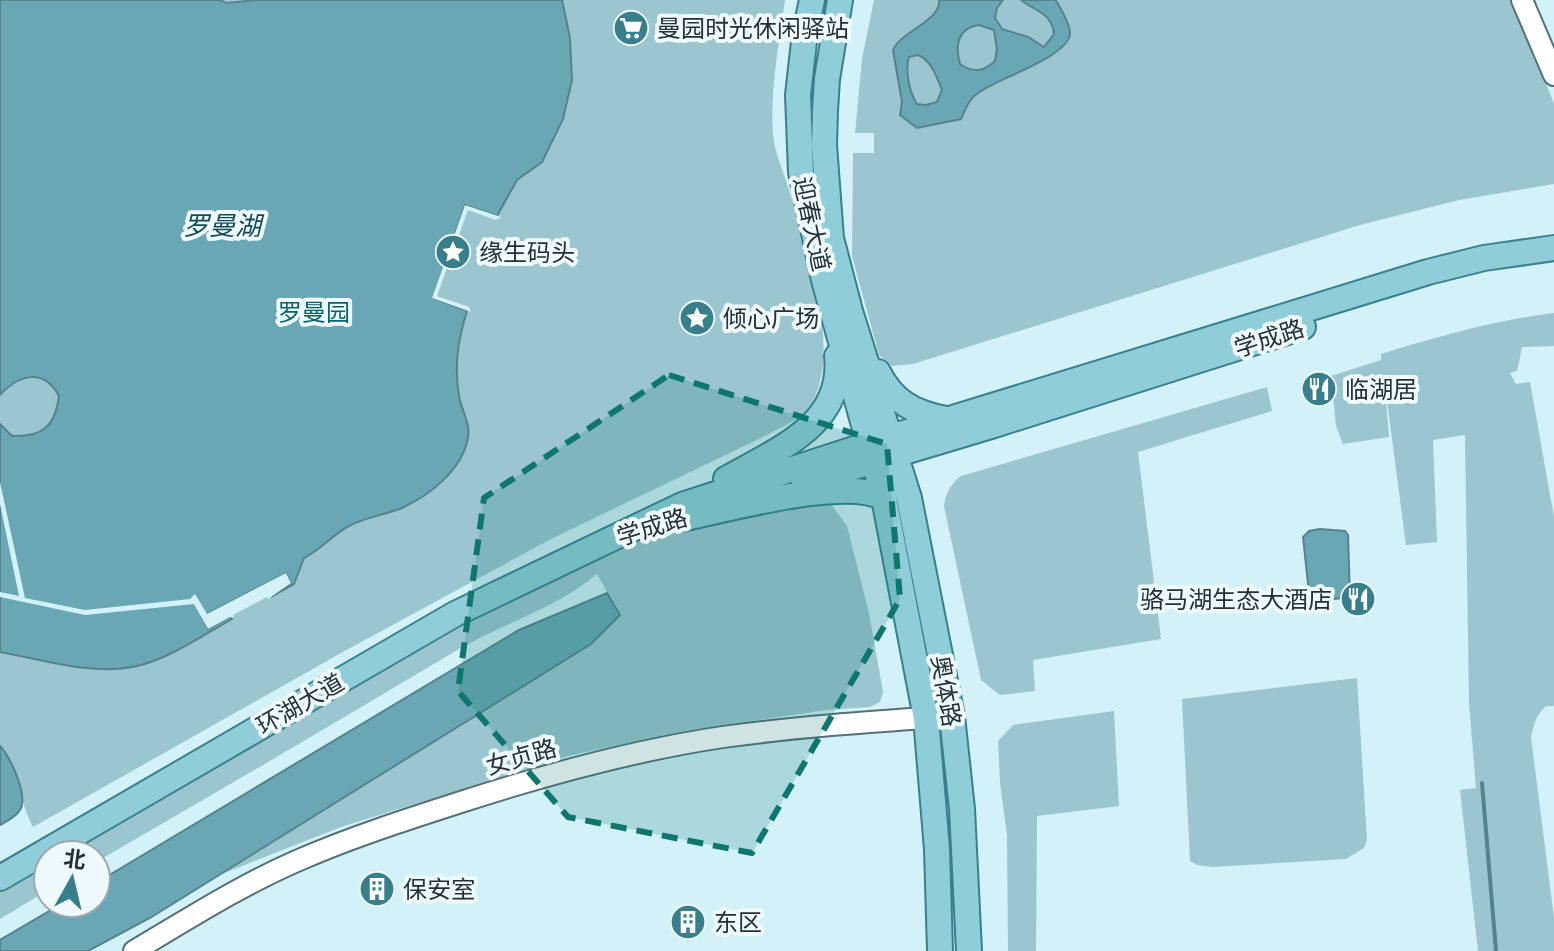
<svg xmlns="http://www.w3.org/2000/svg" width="1554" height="951" viewBox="0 0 1554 951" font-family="Figtree,'Noto Sans SC',sans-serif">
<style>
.green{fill:#9bc6cf}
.water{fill:#69a7b4;stroke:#55838d;stroke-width:2;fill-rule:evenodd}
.pier{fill:#d3f1f8}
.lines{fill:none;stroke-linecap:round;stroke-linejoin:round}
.stream{stroke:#55838d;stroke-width:4}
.minor-casing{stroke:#557076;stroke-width:24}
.major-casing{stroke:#39808d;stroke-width:28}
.minor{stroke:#fff;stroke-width:20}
.major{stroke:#8fcdd8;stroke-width:24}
.marked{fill:#0f766e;fill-opacity:0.2;stroke:#0f766e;stroke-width:6;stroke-dasharray:16 10;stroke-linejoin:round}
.labels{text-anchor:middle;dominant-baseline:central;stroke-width:8;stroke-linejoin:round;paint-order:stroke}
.poi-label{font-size:24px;fill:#253033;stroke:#eefafd;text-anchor:start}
.street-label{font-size:24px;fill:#253033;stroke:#eefafd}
.park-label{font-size:24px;fill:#096270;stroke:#eefafd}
.water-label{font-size:26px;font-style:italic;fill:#134b55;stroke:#eefafd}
</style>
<rect width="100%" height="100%" fill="#d3f1f8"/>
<path class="green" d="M0,0H785C779,43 770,90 773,134C774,151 783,170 788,187C805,242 845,356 809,407C800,420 783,426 769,434L551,539L341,653L33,827C19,802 20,770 0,746Z
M874,0H1514L1554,104V184L1459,200L1360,225L913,364L892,366L879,355L852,256L853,153H874V133H855L862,59Z
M1554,313V346L1522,347L1517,371L1510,373L1516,384L1530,382L1554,517V706H1546C1536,715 1534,724 1531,737L1554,918V951H1478L1460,790L1476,788L1469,703L1465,435L1433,440L1437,542L1406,545L1384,378L1389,437L1343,444L1336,426L1331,376L1381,360V354C1437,337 1495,320 1554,313Z
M1267,387L1272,411L1138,452L1161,639L1033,660L1035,691L1000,695L981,680L944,506C946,493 950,485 961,476Z
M828,500L847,526L869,613L883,692L880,702L870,707L827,710L684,731L568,756L341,827L222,874L591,644L620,615L597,574C557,608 504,623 459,649C338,721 218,792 96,862V855H54L462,620L611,544L806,501Z
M1357,678L1367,840L1364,848L1346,859L1212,867L1197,865L1190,861L1182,699Z
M1114,711L1119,806L1037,816L1036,951H1008L1007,835L1000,783L998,741L1013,725Z
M48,858V890L0,919V886Z"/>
<path class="water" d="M0,0H219L227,3L255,0H562L570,38L572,80L563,119L542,162L517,180L497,216L465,205L433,298L467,311C458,340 454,365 459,396C461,409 471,424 468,438C462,470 430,495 402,508C384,515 366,517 349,526C333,534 321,550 304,558L294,584L271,597L291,583L286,573L202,617L208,629L231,616L232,619C204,635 168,659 137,666C92,676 44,660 0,652V424L12,436C42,437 55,427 59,396C44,368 19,374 0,395Z
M939,0H1003L997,8L995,18L1002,29L1028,37L1044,47L1054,34C1052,13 1035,11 1021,0H1056C1060,9 1071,24 1070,34C1068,57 996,79 978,93C968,100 966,109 961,119L917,128L900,115L902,102L893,50C900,32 942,20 939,0ZM979,25L994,30L997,49L995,61C983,72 973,73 960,64C955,46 957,28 979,25ZM918,55C931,60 937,77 942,90L937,102L926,105L917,104C909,92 905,70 909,57Z
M1320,529L1345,531L1348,535L1350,597L1310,602L1303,537L1309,531Z
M607,593L620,615L591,644L150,918L88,951H0V940L63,903H96V883L519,630Z
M0,746C10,757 29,796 20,810C16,817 7,821 0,825Z"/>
<path class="pier" d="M465,205L501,217L496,220L468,210L437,296L469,307L471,312L432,298Z
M0,482L25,598L85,610L190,599L195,594L207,614L286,573L291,583L268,599L267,597L233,615L234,618L230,617L208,629L194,604L85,615L0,597V592L19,596L0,504Z"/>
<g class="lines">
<path class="stream" d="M1482,783L1496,951"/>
<defs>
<path id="minor" d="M1522,0L1554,75
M134,951C188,919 241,885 299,860C352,837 408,819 464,801C548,774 635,750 723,737C795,727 867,722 940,717"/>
<path id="major" d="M812,0L805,33L798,95L801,172L824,280L884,498L926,718L937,849L940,951
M840,0L827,79L825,111L824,145L831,238L850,311L909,498L952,716L962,809L969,951
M878,372C893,402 914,413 946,419
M726,479C778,449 844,425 837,356
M804,482L991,426L1303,327
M680,519C727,510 845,476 884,498
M0,878L455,614L682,505L891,437L1428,272L1484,258L1554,248"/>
</defs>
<use href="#minor" class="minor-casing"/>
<use href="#major" class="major-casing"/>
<use href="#minor" class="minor"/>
<use href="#major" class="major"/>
</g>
<path class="marked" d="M669,375L887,444L900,599L752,853L568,817L458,691L484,498Z"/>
<defs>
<symbol id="supermarket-disc" viewBox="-11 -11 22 22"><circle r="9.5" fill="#397e8b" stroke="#eefafd"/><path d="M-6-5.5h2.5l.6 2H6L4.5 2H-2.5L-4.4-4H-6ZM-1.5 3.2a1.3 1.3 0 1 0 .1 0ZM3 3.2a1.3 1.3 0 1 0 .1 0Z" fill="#fff"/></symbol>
<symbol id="sight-disc" viewBox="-11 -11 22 22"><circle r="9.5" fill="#397e8b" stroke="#eefafd"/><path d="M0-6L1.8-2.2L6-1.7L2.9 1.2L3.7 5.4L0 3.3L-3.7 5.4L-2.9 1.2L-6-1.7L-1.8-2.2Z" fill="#fff"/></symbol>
<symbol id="restaurant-disc" viewBox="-11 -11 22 22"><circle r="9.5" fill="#397e8b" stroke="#eefafd"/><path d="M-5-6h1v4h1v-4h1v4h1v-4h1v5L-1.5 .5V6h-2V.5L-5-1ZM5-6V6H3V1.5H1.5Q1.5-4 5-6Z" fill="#fff"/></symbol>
<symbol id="building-disc" viewBox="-11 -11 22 22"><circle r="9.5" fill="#397e8b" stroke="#eefafd"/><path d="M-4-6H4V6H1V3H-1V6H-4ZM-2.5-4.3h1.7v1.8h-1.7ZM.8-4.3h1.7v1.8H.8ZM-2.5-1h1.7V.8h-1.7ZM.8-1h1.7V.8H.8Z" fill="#fff"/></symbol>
</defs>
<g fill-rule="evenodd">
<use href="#supermarket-disc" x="611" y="8" width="40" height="40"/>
<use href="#sight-disc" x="433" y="232" width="40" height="40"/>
<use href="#sight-disc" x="677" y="298" width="40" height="40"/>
<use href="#restaurant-disc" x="1299" y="369" width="40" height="40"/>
<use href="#restaurant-disc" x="1338" y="579" width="40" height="40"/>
<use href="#building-disc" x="357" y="869" width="40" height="40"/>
<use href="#building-disc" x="668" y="902" width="40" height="40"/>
</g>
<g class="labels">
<g class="poi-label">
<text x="657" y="28">曼园时光休闲驿站</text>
<text x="479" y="252">缘生码头</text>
<text x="723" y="318">倾心广场</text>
<text x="1345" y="389">临湖居</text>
<text x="1332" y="599" text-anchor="end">骆马湖生态大酒店</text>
<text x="403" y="889">保安室</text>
<text x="714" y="922">东区</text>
</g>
<g class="street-label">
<text transform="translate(812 224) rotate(78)">迎春大道</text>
<text transform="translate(1269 338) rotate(-18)">学成路</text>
<text transform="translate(652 527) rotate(-17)">学成路</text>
<text transform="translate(946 691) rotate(80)">奥体路</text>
<text transform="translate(300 704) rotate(-30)">环湖大道</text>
<text transform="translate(521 757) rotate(-16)">女贞路</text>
</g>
<g class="park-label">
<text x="314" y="312">罗曼园</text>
</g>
<g class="water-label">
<text x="222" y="226">罗曼湖</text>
</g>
</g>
<g transform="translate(72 879) rotate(8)"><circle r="38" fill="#eefafd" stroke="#9ea9ac" stroke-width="2"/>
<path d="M0-6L14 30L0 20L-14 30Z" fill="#397e8b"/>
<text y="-12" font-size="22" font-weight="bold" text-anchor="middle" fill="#253033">北</text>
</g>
</svg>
